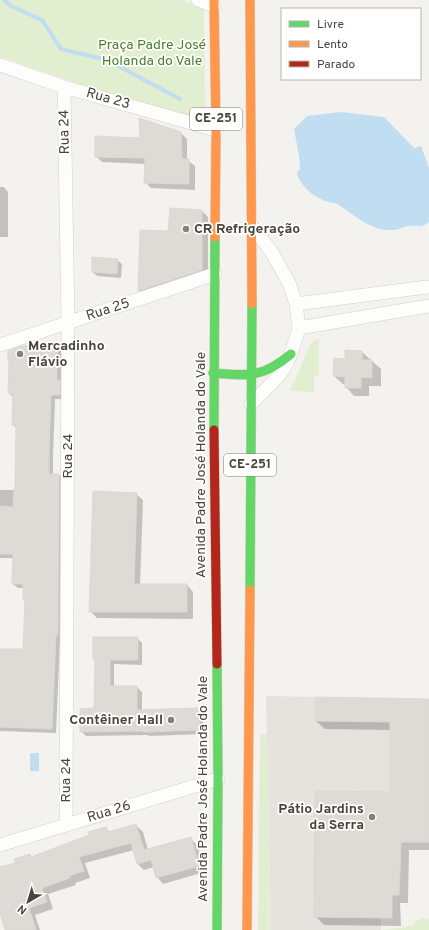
<svg xmlns="http://www.w3.org/2000/svg" width="429" height="930" viewBox="0 0 429 930" font-family="Overpass,sans-serif">
<style>
.green{fill:#e1eecf}
.parking{fill:#e6e3df}
.water{fill:#c0ddf1}
.shadow{fill:#0003}
.lines{fill:none;stroke-linecap:round;stroke-linejoin:round}
.stream{stroke:#c0ddf1;stroke-width:4}
.building{fill:#dedbd6;stroke:#dcd9d4}
.street-casing{stroke:#d2d0cb;stroke-width:14}
.fast-casing{stroke:#d6cebb;stroke-width:10}
.slow-casing{stroke:#d6cebb;stroke-width:10}
.jam-casing{stroke:#d6cebb;stroke-width:10}
.street{stroke:#fdfdfc;stroke-width:13}
.fast{stroke:#63d668;stroke-width:9}
.slow{stroke:#ff974d;stroke-width:9}
.jam{stroke:#b3261e;stroke-width:9}
.poi-dot{fill:#868178;stroke:#fff;stroke-width:1.5}
.labels{text-anchor:middle;dominant-baseline:central;stroke-width:3.5;stroke-linejoin:round;paint-order:stroke}
.shield{fill:#fff;stroke:#817c74;stroke-width:1}
.shield-label{font-size:13px;font-weight:bold;fill:#4b4439}
.park-label{font-size:14px;fill:#4a7f2a;stroke:#fff}
.street-label{font-size:14px;fill:#4b4439;stroke:#fff}
.poi-label{font-size:14px;font-weight:bold;fill:#4b4439;stroke:#fff;text-anchor:start}
</style>
<rect width="100%" height="100%" fill="#f4f2ee"/>
<path class="green" d="M0,0H182L204,8L205,114L203,118L200,121H188L0,57Z
M319,339V376H314V392L290,391L310,345L313,341Z
M260,734H267L271,930H258Z
M422,918L429,920V930H382L412,926L416,921Z"/>
<path class="parking" d="M266,696L315,697V721L390,722V792L315,791L381,917V930H271Z"/>
<path class="water" d="M341,112L384,117L414,148L421,146L429,168V222C419,229 419,225 409,226C404,226 399,230 394,230C372,232 354,215 336,203C321,203 300,188 297,173L300,169L299,156L294,129L307,116Z
M30,753H39V771H30Z"/>
<path class="shadow" d="M181,133L187,139V160L195,166V190L151,188L145,182V164L102,162L96,156L141,139Z
M0,187H4L8,192V237H0Z
M202,211L208,217V276L145,297L139,291L169,232Z
M117,260L122,264L121,278L97,276L93,272Z
M57,346L61,351V383L63,385V399H55L53,455V475H59L63,479L62,638H60L56,733L0,731V650H24L26,601L24,599V588H18L13,584L14,558H0V490H16L17,428L13,425L14,398L9,393Z
M362,352L381,369V386H369V396H354L346,387V385L343,384L334,376L346,360Z
M136,494L143,500L140,585H187L193,592V619L97,618L90,611Z
M137,638L142,643V665L114,664V687H137L142,692V711L198,709L203,714L204,734L149,736L148,735L86,736L81,731L95,709L96,662L94,659Z
M429,700V850H409L408,903H400L401,926L324,925L315,916L391,793V730L325,729L316,721Z
M136,825L143,832L148,850L190,838L197,845L205,872L163,884L157,877L154,867L144,870L137,863L134,850L85,863L90,878L75,883L76,885L48,894L53,909L35,915L40,930H6L0,911V868L16,863L30,855L32,857L59,848L106,828L110,832Z"/>
<g class="lines">
<path class="stream" d="M4,0L11,6L42,20L61,49L107,60L180,99"/>
</g>
<path class="building" d="M139,118L181,132L182,159H189V184L144,183L145,158L95,157V136L140,138Z
M170,208L202,210V270L138,291L140,230L168,231Z
M92,257L118,259L117,274L92,272Z
M57,345V380H60V395H51L49,451V474H59L58,635H56L52,729L0,727V649H23L25,599H23V584H12L13,554H0V506L13,507L14,489H15L16,425H12L13,394L8,393L9,362H8V351L22,346Z
M345,350L362,351V360H372V378L361,377V388H345V377L333,376L334,358L345,359Z
M93,491L137,493L134,584H187V612H89Z
M93,637H138V660H110V686H137V710L198,708L200,730L143,732V731L80,732V709L94,708L95,660H93Z
M315,697L429,699V842H401L399,895H392V918L314,917L315,791L390,792V722L315,721Z
M136,824L144,850L191,837L199,866L156,878L151,860L137,864L131,843L79,857L84,871L69,876L70,878L42,888L47,902L29,908L36,930H5L0,914V867L15,863L14,859L30,854L31,857L89,835L88,832L106,827L108,832Z"/>
<g class="lines">
<defs>
<path id="street" d="M198,0L214,6
M0,65L64,87L216,130
M64,87L68,323L66,825
M296,304L427,287
M299,328L429,306
M0,345L215,274
M251,404L279,376L285,367L291,354L299,328L296,304L290,285L271,251L251,225
M0,845L218,779"/>
<path id="fast" d="M213,373C248,376 263,378 291,354
M214,430L215,237
M250,590L252,304
M217,664L218,779L217,930"/>
<path id="slow" d="M214,0L216,130L215,237
M250,0L252,304
M247,930L250,590"/>
<path id="jam" d="M214,430L217,664"/>
</defs>
<use href="#street" class="street-casing"/>
<use href="#fast" class="fast-casing"/>
<use href="#slow" class="slow-casing"/>
<use href="#jam" class="jam-casing"/>
<use href="#street" class="street"/>
<use href="#fast" class="fast"/>
<use href="#slow" class="slow"/>
<use href="#jam" class="jam"/>
</g>
<g class="poi-dot">
<circle cx="186" cy="229" r="4"/>
<circle cx="20" cy="354" r="4"/>
<circle cx="171" cy="720" r="4"/>
<circle cx="372" cy="817" r="4"/>
</g>
<g class="labels">
<g class="shield">
<rect x="190" y="108" width="52" height="22" rx="3"/>
<rect x="224" y="454" width="52" height="22" rx="3"/>
</g>
<g class="shield-label">
<text x="216" y="119">CE-251</text>
<text x="250" y="465">CE-251</text>
</g>
<g class="park-label">
<text x="152" y="45">Praça Padre José<tspan x="152" dy="16">Holanda do Vale</tspan></text>
</g>
<g class="street-label">
<text transform="translate(108 99) rotate(16)">Rua 23</text>
<text transform="translate(65 132) rotate(-91)">Rua 24</text>
<text transform="translate(108 310) rotate(-18)">Rua 25</text>
<text transform="translate(68 456) rotate(-90)">Rua 24</text>
<text transform="translate(201 465) rotate(-90)">Avenida Padre José Holanda do Vale</text>
<text transform="translate(66 780) rotate(-90)">Rua 24</text>
<text transform="translate(203 789) rotate(-90)">Avenida Padre José Holanda do Vale</text>
<text transform="translate(109 812) rotate(-17)">Rua 26</text>
</g>
<g class="poi-label">
<text x="194" y="229">CR Refrigeração</text>
<text x="28" y="346">Mercadinho<tspan x="28" dy="16">Flávio</tspan></text>
<text x="163" y="720" text-anchor="end">Contêiner Hall</text>
<text x="364" y="809" text-anchor="end">Pátio Jardins<tspan x="364" dy="16">da Serra</tspan></text>
</g>
</g>
<rect x="281" y="8" width="140" height="72" fill="#ffffff" stroke="#b7b4b0"/>
<rect x="289" y="21" width="20" height="6" fill="#63d668" stroke="#b7b4b0"/>
<text x="317" y="28" font-size="12" fill="#4b4439">Livre</text>
<rect x="289" y="41" width="20" height="6" fill="#ff974d" stroke="#b7b4b0"/>
<text x="317" y="48" font-size="12" fill="#4b4439">Lento</text>
<rect x="289" y="61" width="20" height="6" fill="#b3261e" stroke="#b7b4b0"/>
<text x="317" y="68" font-size="12" fill="#4b4439">Parado</text>
<g transform="translate(28 902) rotate(218)" stroke="#ffffff" stroke-width="3" paint-order="stroke">
<path d="M0-3L7 15L0 10L-7 15Z" fill="#4b4439"/>
<text y="-6" font-size="11" font-weight="bold" text-anchor="middle" fill="#4b4439">N</text>
</g>
</svg>
